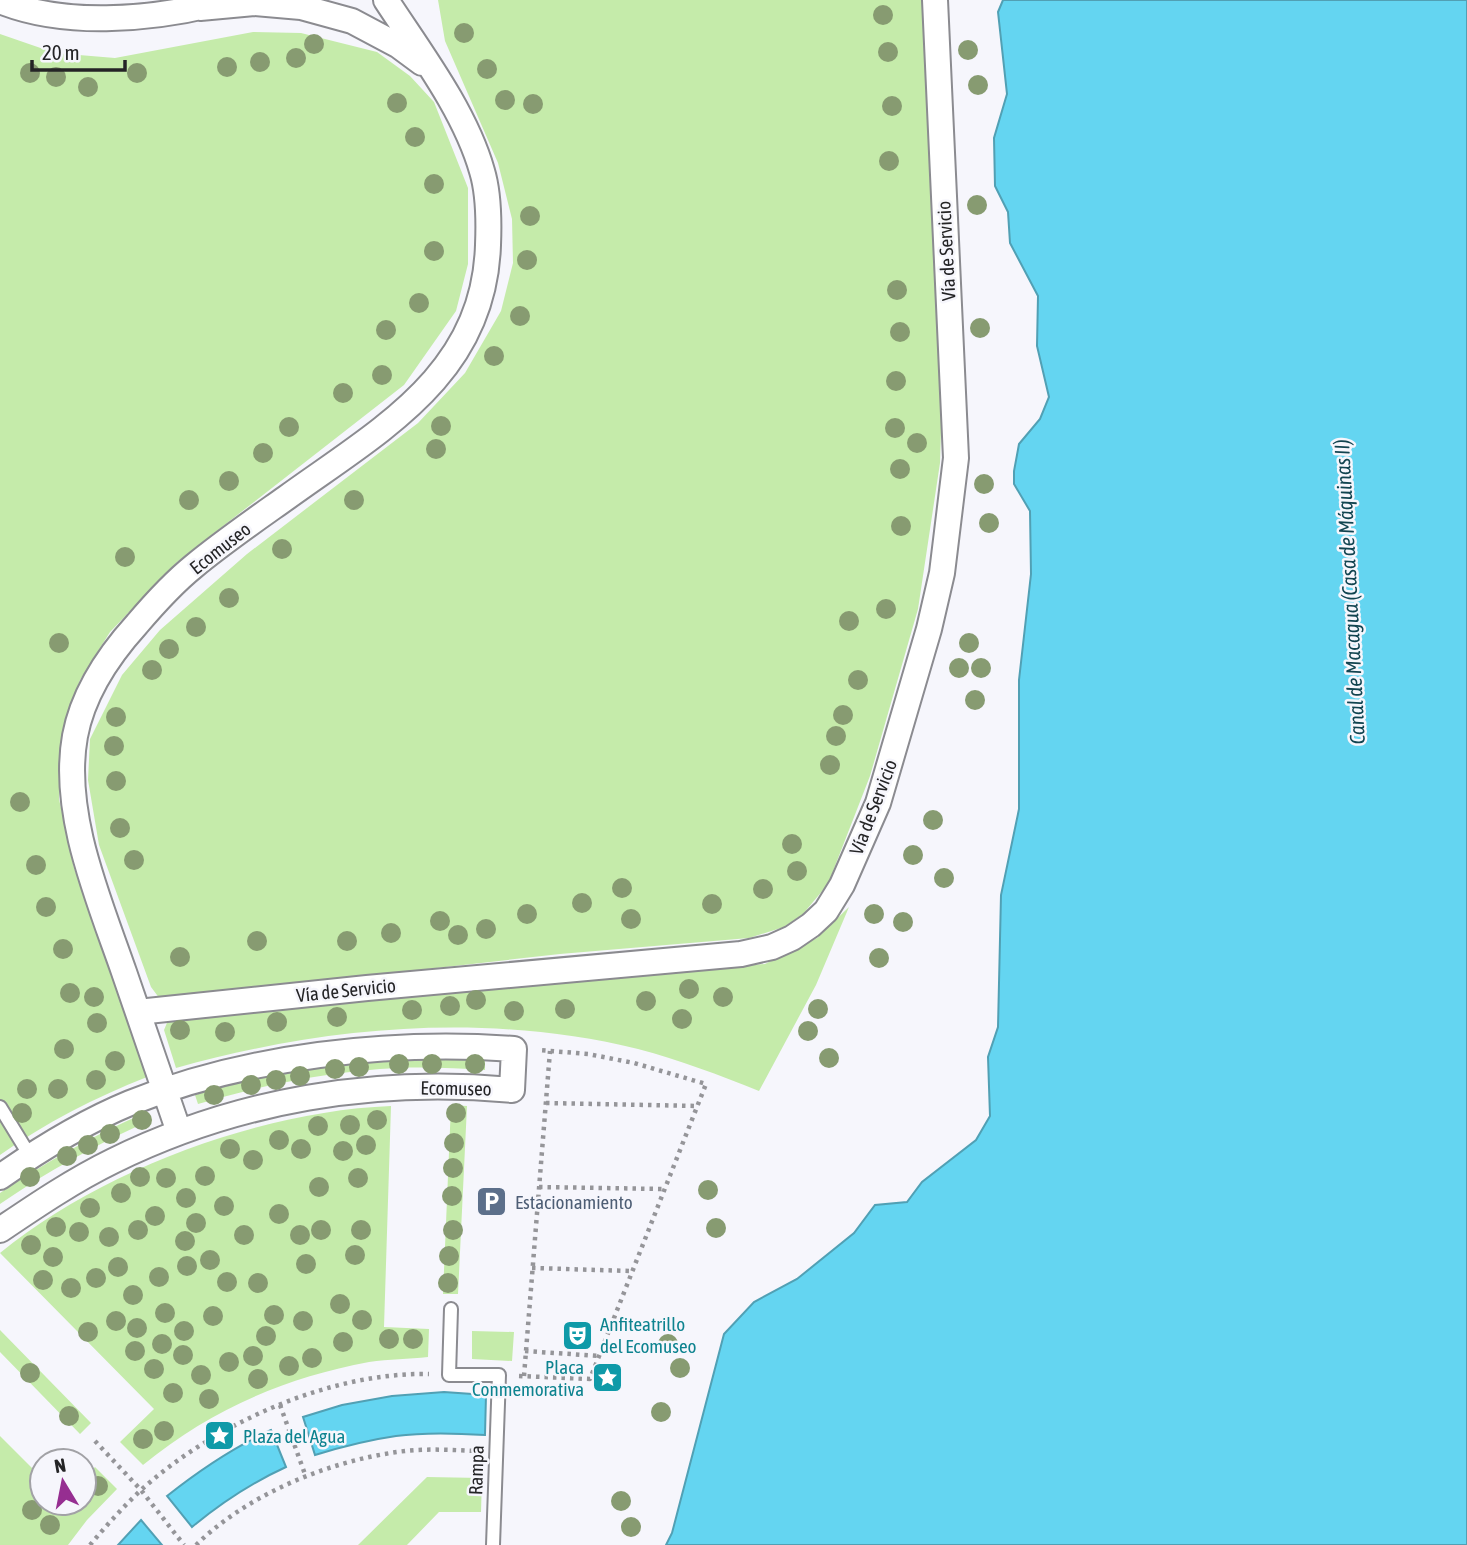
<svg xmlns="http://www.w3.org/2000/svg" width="1467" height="1545" viewBox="0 0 1467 1545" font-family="'Asap Condensed',sans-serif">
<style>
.green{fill:#c5ebaa}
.water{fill:#64d5f1;stroke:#51a0b4;stroke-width:2}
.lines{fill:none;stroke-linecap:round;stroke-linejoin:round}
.service-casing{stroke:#8b8b90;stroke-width:16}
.minor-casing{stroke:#8b8b90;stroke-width:28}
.path{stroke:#959599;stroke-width:4.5;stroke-dasharray:3.5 5;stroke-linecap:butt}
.service{stroke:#fff;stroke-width:12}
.minor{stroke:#fff;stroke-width:24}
.tree{fill:#879b71}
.labels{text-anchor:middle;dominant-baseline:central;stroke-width:5;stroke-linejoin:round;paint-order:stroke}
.street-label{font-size:19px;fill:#242426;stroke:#f6f6fc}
.service-label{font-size:19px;fill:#4e5e75;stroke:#f6f6fc;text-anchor:start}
.culture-label{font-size:19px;fill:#0d838f;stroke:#f6f6fc;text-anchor:start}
.water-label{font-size:21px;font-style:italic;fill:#114450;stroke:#f6f6fc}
</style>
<rect width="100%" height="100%" fill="#f6f6fc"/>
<path class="green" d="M438,0H925L942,401L940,463L918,609L870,776L828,884L803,914L784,927L749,938L560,954L160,999L151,987L99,845L88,780L90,739L122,675L160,630L247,554L418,423L465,373L501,311L513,263L512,219L498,163L445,41Z
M253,32L301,33L377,52L410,76L434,102L468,188V264L456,311L404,385L177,562L110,632L80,680L63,730L59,799L74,868L147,1077C96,1097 45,1123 0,1155V34L55,53L115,58Z
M849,907L816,985L759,1091C719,1075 680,1060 638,1049C487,1012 325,1026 176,1068L164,1030L169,1018L192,1015L765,964L817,938Z
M443,1058L485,1061V1070C456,1068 427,1067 398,1068C330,1071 263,1085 198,1104L195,1095C249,1079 304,1066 361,1061C388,1059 415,1059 443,1058Z
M451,1105L467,1106L458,1294H443Z
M391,1106L384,1327L429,1329L428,1357C409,1359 389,1359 369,1362C284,1378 210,1410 143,1465L120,1442L154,1409L0,1253C101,1170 261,1111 391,1106Z
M147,1112L151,1120C97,1144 48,1171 0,1204V1193C48,1161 94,1135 147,1112Z
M0,1330L91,1423L80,1434L0,1352Z
M472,1331L514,1332L512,1361L472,1359Z
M0,1436L42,1478V1503H84V1478L95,1467L117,1489L87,1520L68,1545H0Z
M427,1477L482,1478L481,1512H439L407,1545H358Z"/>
<path class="water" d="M1003,0H1467V1545H666L672,1533L724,1334L754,1302L797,1279L854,1233L875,1205L907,1202L922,1182L976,1140L990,1116L988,1057L998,1027L1001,895L1019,809V680L1031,574L1030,511L1014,484V471L1019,444L1040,419L1049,397L1037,346L1038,296L1010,243L1008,212L995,186L994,138L1007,94L998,12Z
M444,1392L486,1395L485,1435C455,1433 425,1432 396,1436C368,1440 341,1447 315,1455L303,1417L342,1405L392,1396Z
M271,1430L286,1467C251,1483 221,1503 192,1527L167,1496C201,1469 232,1448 271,1430Z
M141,1520L162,1545H118Z"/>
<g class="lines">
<defs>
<path id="service" d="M0,1107L30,1156
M451,1309L449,1375H499L493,1545"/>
<path id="minor" d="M0,1C64,27 148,20 214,4
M200,8L254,3L301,7L352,21L399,46L422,63
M138,1012L367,988L741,954L772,947L792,938L811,925L826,911L842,885L878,803L929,629L942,573L956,458L935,0
M179,1132C161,1079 142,1025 124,972C99,900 61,813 75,736C83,693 108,656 137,624C154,604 173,583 194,566C223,542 255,520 286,498C380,430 484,375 488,245C489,221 489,194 482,171C465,111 420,52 386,0
M0,1177C40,1149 84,1122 130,1103C247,1056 389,1040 514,1049L512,1090C375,1077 237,1100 113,1161C74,1180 37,1205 0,1230"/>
</defs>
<use href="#service" class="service-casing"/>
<use href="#minor" class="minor-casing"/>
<path class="path" d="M546,1103L697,1106
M539,1187L664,1189
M532,1268L632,1271
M525,1351L599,1356
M519,1376L590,1379L706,1084L634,1063L588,1054L539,1050
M524,1376L550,1051
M280,1405L306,1477
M95,1441L141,1490L184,1545
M90,1545C106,1526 123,1507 141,1490C214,1424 329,1372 429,1374
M196,1545C248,1494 327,1462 397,1452C424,1448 451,1450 477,1451"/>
<use href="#service" class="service"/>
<use href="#minor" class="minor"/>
</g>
<g class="tree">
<circle cx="883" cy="15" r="10"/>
<circle cx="464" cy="33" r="10"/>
<circle cx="314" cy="44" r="10"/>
<circle cx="968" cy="50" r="10"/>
<circle cx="888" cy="52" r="10"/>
<circle cx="296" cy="58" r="10"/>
<circle cx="260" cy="62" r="10"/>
<circle cx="227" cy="67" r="10"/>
<circle cx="487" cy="69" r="10"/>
<circle cx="30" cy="73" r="10"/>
<circle cx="137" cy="73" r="10"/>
<circle cx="56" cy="77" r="10"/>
<circle cx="978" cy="85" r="10"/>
<circle cx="88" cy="87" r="10"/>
<circle cx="505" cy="100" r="10"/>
<circle cx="397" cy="103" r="10"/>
<circle cx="533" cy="104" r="10"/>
<circle cx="892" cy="106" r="10"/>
<circle cx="415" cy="137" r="10"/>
<circle cx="889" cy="161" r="10"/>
<circle cx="434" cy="184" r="10"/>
<circle cx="977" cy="205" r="10"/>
<circle cx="530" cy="216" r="10"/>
<circle cx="434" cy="251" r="10"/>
<circle cx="527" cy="260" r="10"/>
<circle cx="897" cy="290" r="10"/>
<circle cx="419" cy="303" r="10"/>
<circle cx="520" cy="316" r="10"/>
<circle cx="980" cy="328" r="10"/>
<circle cx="386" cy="330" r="10"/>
<circle cx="900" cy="332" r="10"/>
<circle cx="494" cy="356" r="10"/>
<circle cx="382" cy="375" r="10"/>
<circle cx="896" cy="381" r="10"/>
<circle cx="343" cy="393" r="10"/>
<circle cx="441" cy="426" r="10"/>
<circle cx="289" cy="427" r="10"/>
<circle cx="895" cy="428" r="10"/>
<circle cx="917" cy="443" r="10"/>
<circle cx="436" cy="449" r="10"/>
<circle cx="263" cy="453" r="10"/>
<circle cx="900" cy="469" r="10"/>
<circle cx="229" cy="481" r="10"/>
<circle cx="984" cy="484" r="10"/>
<circle cx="189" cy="500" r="10"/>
<circle cx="354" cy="500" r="10"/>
<circle cx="989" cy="523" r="10"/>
<circle cx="901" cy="526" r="10"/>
<circle cx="282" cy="549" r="10"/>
<circle cx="125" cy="557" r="10"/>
<circle cx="229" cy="598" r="10"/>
<circle cx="886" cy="609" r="10"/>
<circle cx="849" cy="621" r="10"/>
<circle cx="196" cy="627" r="10"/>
<circle cx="59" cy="643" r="10"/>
<circle cx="969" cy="643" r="10"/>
<circle cx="169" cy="649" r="10"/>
<circle cx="959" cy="668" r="10"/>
<circle cx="981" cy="668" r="10"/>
<circle cx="152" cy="670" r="10"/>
<circle cx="858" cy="680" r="10"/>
<circle cx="975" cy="700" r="10"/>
<circle cx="843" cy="715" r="10"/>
<circle cx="116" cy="717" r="10"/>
<circle cx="836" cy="736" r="10"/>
<circle cx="114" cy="746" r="10"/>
<circle cx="830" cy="765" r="10"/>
<circle cx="116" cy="781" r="10"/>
<circle cx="20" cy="802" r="10"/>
<circle cx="933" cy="820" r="10"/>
<circle cx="120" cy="828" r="10"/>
<circle cx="792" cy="844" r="10"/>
<circle cx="913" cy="855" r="10"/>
<circle cx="134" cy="860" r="10"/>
<circle cx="36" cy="865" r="10"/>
<circle cx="797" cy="871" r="10"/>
<circle cx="944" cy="878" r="10"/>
<circle cx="622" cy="888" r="10"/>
<circle cx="763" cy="889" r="10"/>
<circle cx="582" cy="903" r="10"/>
<circle cx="712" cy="904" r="10"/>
<circle cx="46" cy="907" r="10"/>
<circle cx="527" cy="914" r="10"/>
<circle cx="874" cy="914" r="10"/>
<circle cx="631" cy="919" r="10"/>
<circle cx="440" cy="921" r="10"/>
<circle cx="903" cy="922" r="10"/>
<circle cx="486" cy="929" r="10"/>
<circle cx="391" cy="933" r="10"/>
<circle cx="458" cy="935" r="10"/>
<circle cx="257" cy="941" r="10"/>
<circle cx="347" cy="941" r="10"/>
<circle cx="63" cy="949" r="10"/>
<circle cx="180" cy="957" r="10"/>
<circle cx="879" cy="958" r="10"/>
<circle cx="689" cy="989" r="10"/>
<circle cx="70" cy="993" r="10"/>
<circle cx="94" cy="997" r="10"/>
<circle cx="723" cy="997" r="10"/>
<circle cx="476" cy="1000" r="10"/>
<circle cx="646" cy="1001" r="10"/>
<circle cx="450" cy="1006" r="10"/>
<circle cx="565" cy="1009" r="10"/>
<circle cx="818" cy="1009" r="10"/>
<circle cx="412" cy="1010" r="10"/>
<circle cx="514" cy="1011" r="10"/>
<circle cx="337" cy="1017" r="10"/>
<circle cx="682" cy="1019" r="10"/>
<circle cx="277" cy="1022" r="10"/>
<circle cx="97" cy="1023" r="10"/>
<circle cx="180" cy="1030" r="10"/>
<circle cx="808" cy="1031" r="10"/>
<circle cx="225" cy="1032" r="10"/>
<circle cx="64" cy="1049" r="10"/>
<circle cx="829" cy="1058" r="10"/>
<circle cx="115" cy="1061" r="10"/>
<circle cx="399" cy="1064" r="10"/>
<circle cx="432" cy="1064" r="10"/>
<circle cx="475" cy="1064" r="10"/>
<circle cx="359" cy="1067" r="10"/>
<circle cx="335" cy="1069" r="10"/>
<circle cx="300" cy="1076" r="10"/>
<circle cx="96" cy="1080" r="10"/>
<circle cx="276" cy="1080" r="10"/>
<circle cx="251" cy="1085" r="10"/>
<circle cx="27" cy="1089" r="10"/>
<circle cx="58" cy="1089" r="10"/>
<circle cx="214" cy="1095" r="10"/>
<circle cx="22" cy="1113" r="10"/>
<circle cx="456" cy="1113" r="10"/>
<circle cx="142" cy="1120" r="10"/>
<circle cx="377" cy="1120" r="10"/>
<circle cx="350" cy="1125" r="10"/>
<circle cx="318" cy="1126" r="10"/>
<circle cx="110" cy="1134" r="10"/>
<circle cx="279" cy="1140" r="10"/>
<circle cx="454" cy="1143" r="10"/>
<circle cx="88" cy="1145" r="10"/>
<circle cx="366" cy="1145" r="10"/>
<circle cx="230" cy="1149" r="10"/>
<circle cx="301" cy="1149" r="10"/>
<circle cx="343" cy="1151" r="10"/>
<circle cx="67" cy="1156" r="10"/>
<circle cx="253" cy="1160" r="10"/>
<circle cx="453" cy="1168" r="10"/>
<circle cx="205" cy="1176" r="10"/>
<circle cx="30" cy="1177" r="10"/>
<circle cx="140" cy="1177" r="10"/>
<circle cx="166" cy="1178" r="10"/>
<circle cx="358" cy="1178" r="10"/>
<circle cx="319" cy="1187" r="10"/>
<circle cx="708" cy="1190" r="10"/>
<circle cx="121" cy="1193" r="10"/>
<circle cx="452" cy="1196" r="10"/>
<circle cx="186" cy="1198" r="10"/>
<circle cx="224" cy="1206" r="10"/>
<circle cx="90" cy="1208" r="10"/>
<circle cx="279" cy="1214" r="10"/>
<circle cx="155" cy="1216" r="10"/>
<circle cx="196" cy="1223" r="10"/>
<circle cx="56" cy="1227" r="10"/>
<circle cx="716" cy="1228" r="10"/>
<circle cx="138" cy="1230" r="10"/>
<circle cx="321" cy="1230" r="10"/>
<circle cx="361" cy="1230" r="10"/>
<circle cx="453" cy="1230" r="10"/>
<circle cx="79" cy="1232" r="10"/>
<circle cx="244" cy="1235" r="10"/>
<circle cx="300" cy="1235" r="10"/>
<circle cx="109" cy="1237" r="10"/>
<circle cx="185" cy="1241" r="10"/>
<circle cx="31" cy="1245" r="10"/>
<circle cx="355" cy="1255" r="10"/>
<circle cx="449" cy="1256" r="10"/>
<circle cx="53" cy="1257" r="10"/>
<circle cx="210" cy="1260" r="10"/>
<circle cx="306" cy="1264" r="10"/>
<circle cx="187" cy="1266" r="10"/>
<circle cx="118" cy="1267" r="10"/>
<circle cx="159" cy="1277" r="10"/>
<circle cx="96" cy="1278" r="10"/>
<circle cx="43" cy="1280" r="10"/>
<circle cx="227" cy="1282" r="10"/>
<circle cx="258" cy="1283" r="10"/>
<circle cx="448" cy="1283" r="10"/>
<circle cx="71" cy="1288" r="10"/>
<circle cx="133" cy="1295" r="10"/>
<circle cx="340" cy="1304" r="10"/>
<circle cx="165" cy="1313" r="10"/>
<circle cx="274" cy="1315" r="10"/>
<circle cx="213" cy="1316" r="10"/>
<circle cx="362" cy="1320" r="10"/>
<circle cx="116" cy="1321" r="10"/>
<circle cx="303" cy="1321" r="10"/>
<circle cx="137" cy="1328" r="10"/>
<circle cx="184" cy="1331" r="10"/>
<circle cx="88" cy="1332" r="10"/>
<circle cx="266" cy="1336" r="10"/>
<circle cx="389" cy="1339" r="10"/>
<circle cx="413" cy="1339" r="10"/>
<circle cx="343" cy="1342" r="10"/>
<circle cx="162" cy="1344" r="10"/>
<circle cx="668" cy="1344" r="10"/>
<circle cx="135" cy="1351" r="10"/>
<circle cx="183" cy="1355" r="10"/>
<circle cx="253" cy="1356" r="10"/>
<circle cx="312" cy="1358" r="10"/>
<circle cx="229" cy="1362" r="10"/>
<circle cx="289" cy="1366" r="10"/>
<circle cx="680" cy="1368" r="10"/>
<circle cx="154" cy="1369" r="10"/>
<circle cx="30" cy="1373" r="10"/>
<circle cx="201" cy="1375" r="10"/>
<circle cx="258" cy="1379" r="10"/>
<circle cx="173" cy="1393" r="10"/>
<circle cx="209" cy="1399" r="10"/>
<circle cx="661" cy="1412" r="10"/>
<circle cx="69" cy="1416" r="10"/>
<circle cx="164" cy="1431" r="10"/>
<circle cx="143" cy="1439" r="10"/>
<circle cx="98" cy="1486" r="10"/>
<circle cx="621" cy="1501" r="10"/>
<circle cx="32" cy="1510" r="10"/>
<circle cx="50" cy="1525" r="10"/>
<circle cx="631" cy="1527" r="10"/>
</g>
<defs>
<symbol id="parking-square" viewBox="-11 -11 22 22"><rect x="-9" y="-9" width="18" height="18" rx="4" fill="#5c6f8a" stroke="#f6f6fc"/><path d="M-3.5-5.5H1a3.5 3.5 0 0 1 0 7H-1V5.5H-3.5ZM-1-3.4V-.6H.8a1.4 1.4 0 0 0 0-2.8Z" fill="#fff"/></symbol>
<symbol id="theatre-square" viewBox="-11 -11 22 22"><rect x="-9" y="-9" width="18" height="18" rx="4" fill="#0f9aa8" stroke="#f6f6fc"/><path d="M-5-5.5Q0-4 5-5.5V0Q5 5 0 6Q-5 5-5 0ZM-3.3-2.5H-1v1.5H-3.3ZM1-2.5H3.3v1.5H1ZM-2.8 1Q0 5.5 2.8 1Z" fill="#fff"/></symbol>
<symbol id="sight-square" viewBox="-11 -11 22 22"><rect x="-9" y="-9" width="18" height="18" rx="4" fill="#0f9aa8" stroke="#f6f6fc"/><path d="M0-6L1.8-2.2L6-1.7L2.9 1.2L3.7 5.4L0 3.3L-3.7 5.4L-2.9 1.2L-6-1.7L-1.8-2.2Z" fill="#fff"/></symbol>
</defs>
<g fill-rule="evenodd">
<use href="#parking-square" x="474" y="1184" width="35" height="35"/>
<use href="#theatre-square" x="560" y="1318" width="35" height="35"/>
<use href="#sight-square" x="590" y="1360" width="35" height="35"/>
<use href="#sight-square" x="202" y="1418" width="35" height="35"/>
</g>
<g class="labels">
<g class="street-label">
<text transform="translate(946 251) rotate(-93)">Vía de Servicio</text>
<text transform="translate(220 548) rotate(-38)">Ecomuseo</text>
<text transform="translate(873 807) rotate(-69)">Vía de Servicio</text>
<text transform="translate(346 990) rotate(-6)">Vía de Servicio</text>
<text transform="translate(456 1088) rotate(1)">Ecomuseo</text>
<text transform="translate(476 1470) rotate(-88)">Rampa</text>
</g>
<g class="service-label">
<text x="515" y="1202">Estacionamiento</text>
</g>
<g class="culture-label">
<text x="600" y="1324">Anfiteatrillo<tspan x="600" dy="22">del Ecomuseo</tspan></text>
<text x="584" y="1367" text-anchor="end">Placa<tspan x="584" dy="22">Conmemorativa</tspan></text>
<text x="243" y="1436">Plaza del Agua</text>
</g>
<g class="water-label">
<text transform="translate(1349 592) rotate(-93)">Canal de Macagua (Casa de Máquinas II)</text>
</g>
</g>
<g transform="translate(63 1482) rotate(350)"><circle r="33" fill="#f6f6fc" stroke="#a2a2a6" stroke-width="2"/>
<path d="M0-5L12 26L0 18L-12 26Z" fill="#962e91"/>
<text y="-10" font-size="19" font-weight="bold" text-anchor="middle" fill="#242426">N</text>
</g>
<path d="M32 60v10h93v-10" fill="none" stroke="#242426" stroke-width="3.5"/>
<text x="42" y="60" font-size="21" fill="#242426" stroke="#f6f6fc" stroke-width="5" paint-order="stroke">20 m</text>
</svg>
